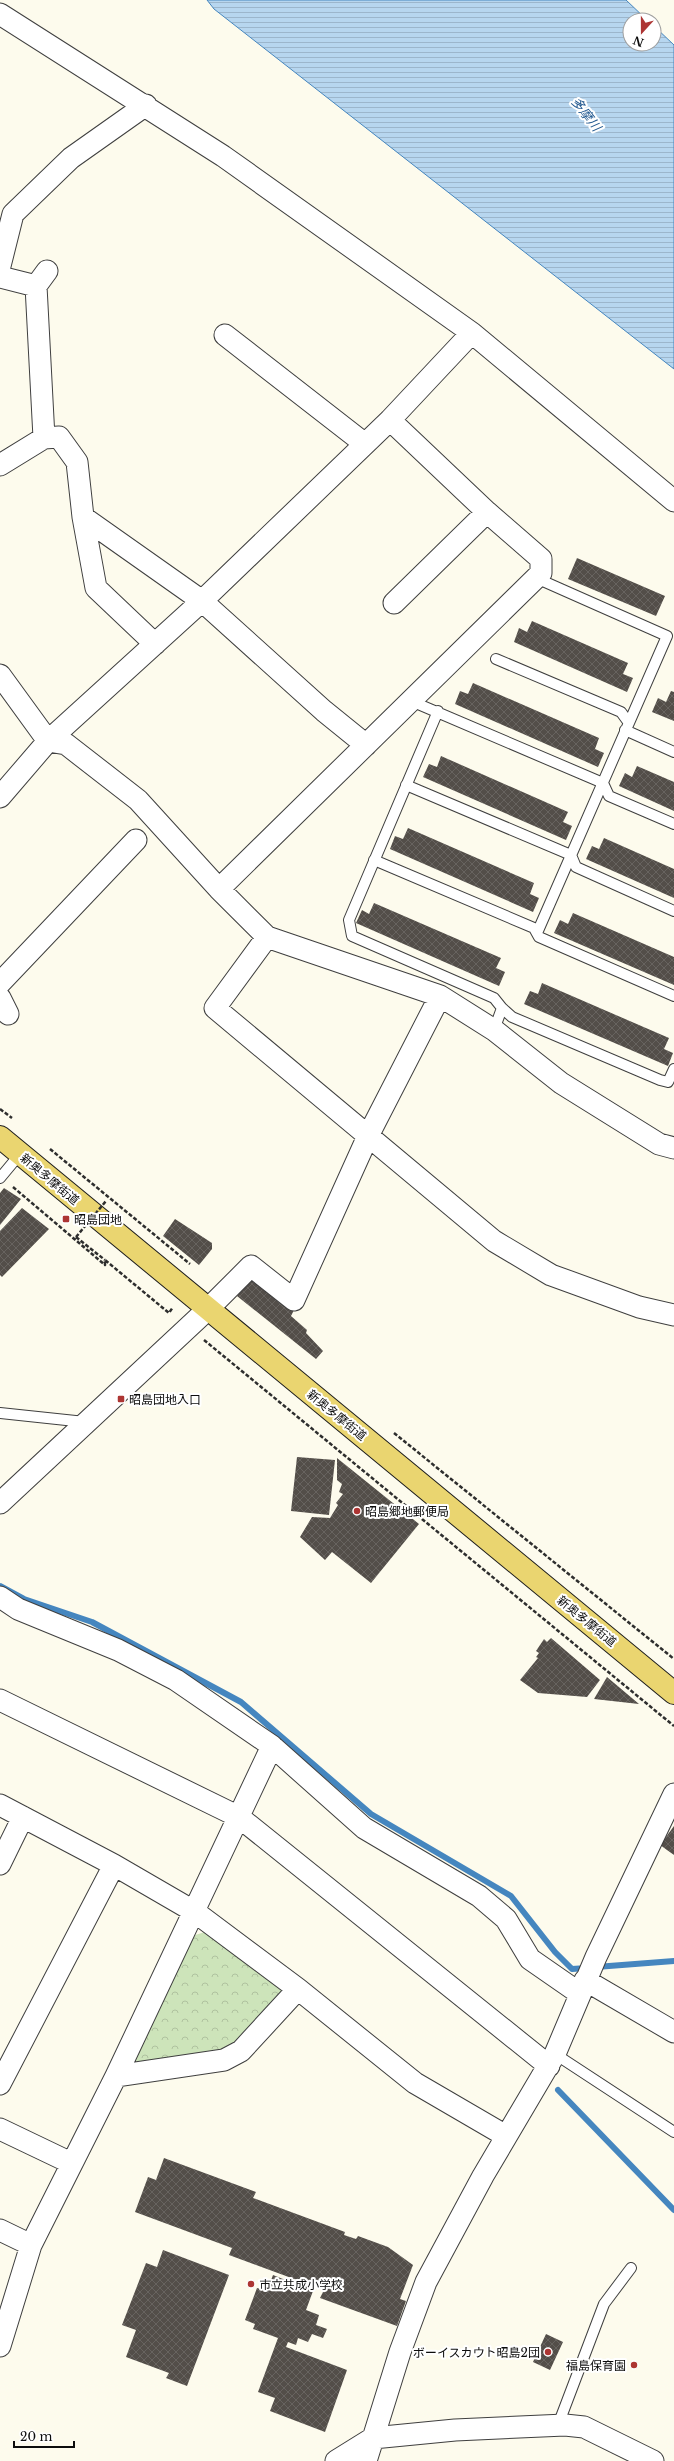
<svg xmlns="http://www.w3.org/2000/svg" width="674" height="2461" viewBox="0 0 674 2461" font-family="'Libre Baskerville','Noto Sans JP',serif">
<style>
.park{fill:url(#park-crowns)}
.water{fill:url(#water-rules);stroke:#4586bf}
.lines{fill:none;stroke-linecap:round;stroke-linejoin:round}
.stream{stroke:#4586bf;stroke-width:6}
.building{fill:url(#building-cross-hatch)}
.lane-casing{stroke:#3f3f3f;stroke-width:12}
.street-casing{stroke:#3f3f3f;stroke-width:23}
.primary-casing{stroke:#1d1d1d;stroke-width:24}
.path{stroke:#2e2e2e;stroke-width:2.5;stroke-dasharray:4 2;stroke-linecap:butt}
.lane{stroke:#fff;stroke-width:10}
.street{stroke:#fff;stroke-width:21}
.primary{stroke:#ead570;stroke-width:22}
.path-bridge{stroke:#2e2e2e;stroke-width:2.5;stroke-dasharray:4 2;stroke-linecap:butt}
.poi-dot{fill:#ad3533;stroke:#fff;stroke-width:1.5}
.labels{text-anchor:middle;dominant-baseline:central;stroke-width:4;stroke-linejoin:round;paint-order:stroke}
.street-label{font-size:12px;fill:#0c0c0c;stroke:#fff}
.poi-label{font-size:12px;fill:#0c0c0c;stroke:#fff;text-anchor:start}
.water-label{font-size:13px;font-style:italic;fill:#235990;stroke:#fff}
</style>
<defs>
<pattern id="park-crowns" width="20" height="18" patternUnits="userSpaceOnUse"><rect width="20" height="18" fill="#cde4ba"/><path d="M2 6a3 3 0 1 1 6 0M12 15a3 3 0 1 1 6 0" fill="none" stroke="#afc29f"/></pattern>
<pattern id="water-rules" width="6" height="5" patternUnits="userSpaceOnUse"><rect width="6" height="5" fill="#b7d6ef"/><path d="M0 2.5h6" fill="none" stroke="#9cb6cc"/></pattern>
<pattern id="building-cross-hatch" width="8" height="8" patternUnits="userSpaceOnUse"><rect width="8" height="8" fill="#534e49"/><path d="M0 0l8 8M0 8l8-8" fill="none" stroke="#67635f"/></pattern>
</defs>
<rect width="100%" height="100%" fill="#fdfbed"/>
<path class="park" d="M205,1932L284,1991L238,2045L221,2052L134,2062L192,1936Z"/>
<path class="water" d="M207,0H626L647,20H630V44H654V26L674,45V369L214,9Z"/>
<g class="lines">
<path class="stream" d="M0,1586L24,1599L92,1622L241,1702L371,1814L511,1896L555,1952L572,1969L587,1968
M596,1967L674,1961
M558,2090L674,2210"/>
</g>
<path class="building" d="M577,558L665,596L656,616L568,579Z
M532,621L628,663L623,674L633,678L627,692L514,642L519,628L527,632Z
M473,683L599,738L595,749L604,753L598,767L455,704L460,691L468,694Z
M671,691L674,692V721L652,712L658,698L666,702Z
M441,756L568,812L563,822L572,826L566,840L423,777L429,764L437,767Z
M637,766L674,782V811L619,786L625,773L632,777Z
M408,828L534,883L530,894L539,898L533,912L390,849L395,836L403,839Z
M604,838L674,869V898L586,859L592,846L599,849Z
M374,903L501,958L496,968L505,972L499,986L356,923L362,910L369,914Z
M573,913L674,957V985L554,933L560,920L568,924Z
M542,983L669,1038L664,1049L673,1053L668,1066L524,1004L530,991L538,994Z
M4,1188L21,1199L0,1225V1193Z
M22,1208L49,1229L2,1277L0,1275V1231Z
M175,1219L212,1243V1249L199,1265L163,1236Z
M251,1277L294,1310L291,1316L307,1330L306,1333L323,1351L316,1359L237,1296Z
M297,1457L335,1460L329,1515L291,1511Z
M337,1458L419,1524L371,1583L332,1552L325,1560L300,1537L312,1517L330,1518L338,1505L336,1503L343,1494L339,1492L342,1484L337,1480Z
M551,1638L600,1680L587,1697L538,1693L520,1680L538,1658L536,1657L539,1653L536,1651L544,1639L547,1642Z
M607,1677L639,1704L594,1699Z
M674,1826V1855L660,1845Z
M164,2158L256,2192L253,2198L345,2232L344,2235L356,2239L358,2236L388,2247L413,2265L400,2299L406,2301L397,2326L320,2298L324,2290L229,2255L232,2248L135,2212L148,2177L156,2180Z
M163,2250L229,2275L187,2386L166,2378L169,2373L126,2357L136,2330L122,2325L146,2263L157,2267Z
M273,2275L313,2291L306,2310L319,2315L316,2325L327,2329L323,2338L312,2334L308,2342L298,2338L296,2345L288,2342L286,2347L347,2370L325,2432L270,2411L275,2398L258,2392L278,2338L253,2329L255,2324L245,2320L257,2288L267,2291Z
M546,2334L563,2342L550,2370L533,2362Z"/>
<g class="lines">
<defs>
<path id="lane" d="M536,578L667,636L537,933
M496,659L621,712L629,723
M411,701L603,783L609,796L674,824
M438,711L349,920L352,936L494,998L502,1008
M625,730L674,752
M406,785L571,855L576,867L674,911
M374,860L534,928L539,937L674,996
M494,1030L502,1008L512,1017L660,1080L668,1082L674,1069
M0,1178L20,1154
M0,1413L85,1422
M555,2054L674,2132
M558,2425L604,2304L631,2268"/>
<path id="street" d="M0,14L223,156L472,333L674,501
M0,266L13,214L71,158L146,105
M0,277L36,286
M225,335L365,444
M44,438L36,286L47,271
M0,465L44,438L59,437L77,462L83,517L96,588L155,644
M83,517L202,601L324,711L366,745
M394,603L487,512
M0,675L48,741L66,744L138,800L219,889L267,937L440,996L494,1030L561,1083L659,1144L674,1148
M0,797L48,741L202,601L390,420L466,339
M219,889L541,573V559L487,512L390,420
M267,937L215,1008L494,1241L551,1275L639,1307L674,1315
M0,983L136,840
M0,998L8,1014
M0,1503L208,1309L251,1266L294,1300L368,1136L440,996
M0,1597L18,1609L118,1650L176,1680L272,1746L364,1828L479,1896L506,1919L530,1959L579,1993
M0,1700L239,1817L549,2066
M0,1805L114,1865L195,1912L298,1989L415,2083L506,2136
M0,1864L23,1817
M585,1980L674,2032
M116,2076L224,2060L241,2051L298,1989
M0,2084L114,1865
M0,2129L71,2163
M0,2230L31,2245
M0,2346L31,2245L116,2076L272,1746
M336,2461L373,2438L455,2430L565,2425L584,2427L653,2461
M366,2461L400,2352L426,2282L483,2176L555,2054L596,1957L674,1794"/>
<path id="primary" d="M0,1137L674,1693"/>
</defs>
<use href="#lane" class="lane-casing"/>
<use href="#street" class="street-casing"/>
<use href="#primary" class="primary-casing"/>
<path class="path" d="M0,1109L12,1118
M50,1149L190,1264
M13,1187L105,1265V1260L169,1313L173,1307
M76,1237L105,1260
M204,1340L674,1726
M394,1433L674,1659"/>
<use href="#lane" class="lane"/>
<use href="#street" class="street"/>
<use href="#primary" class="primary"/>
<path class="path-bridge" d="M76,1237L106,1201"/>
</g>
<g class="poi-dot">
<rect x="62" y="1215" width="8" height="8" rx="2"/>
<rect x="117" y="1395" width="8" height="8" rx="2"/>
<circle cx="357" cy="1511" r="4"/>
<circle cx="251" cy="2284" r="4"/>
<circle cx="548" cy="2352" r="4"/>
<circle cx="634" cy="2365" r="4"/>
</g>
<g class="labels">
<g class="street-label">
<text transform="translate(50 1179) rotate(40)">新奥多摩街道</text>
<text transform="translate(337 1415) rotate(39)">新奥多摩街道</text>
<text transform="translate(587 1621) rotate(39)">新奥多摩街道</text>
</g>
<g class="poi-label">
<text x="74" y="1219">昭島団地</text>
<text x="129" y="1399">昭島団地入口</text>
<text x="365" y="1511">昭島郷地郵便局</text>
<text x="259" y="2284">市立共成小学校</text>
<text x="540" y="2352" text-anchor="end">ボーイスカウト昭島2団</text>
<text x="626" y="2365" text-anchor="end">福島保育園</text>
</g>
<g class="water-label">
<text transform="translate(586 114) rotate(52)">多摩川</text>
</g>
</g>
<g transform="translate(642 32) rotate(201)"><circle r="19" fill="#ffffff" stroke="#9e9e9e"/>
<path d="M0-3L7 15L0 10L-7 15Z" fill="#ad3533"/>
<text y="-6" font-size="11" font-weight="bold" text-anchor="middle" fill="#0c0c0c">N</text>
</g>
<path d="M14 2441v6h60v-6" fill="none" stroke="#0c0c0c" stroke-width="2"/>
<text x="20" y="2441" font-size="12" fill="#0c0c0c" stroke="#ffffff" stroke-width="3" paint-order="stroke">20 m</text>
</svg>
